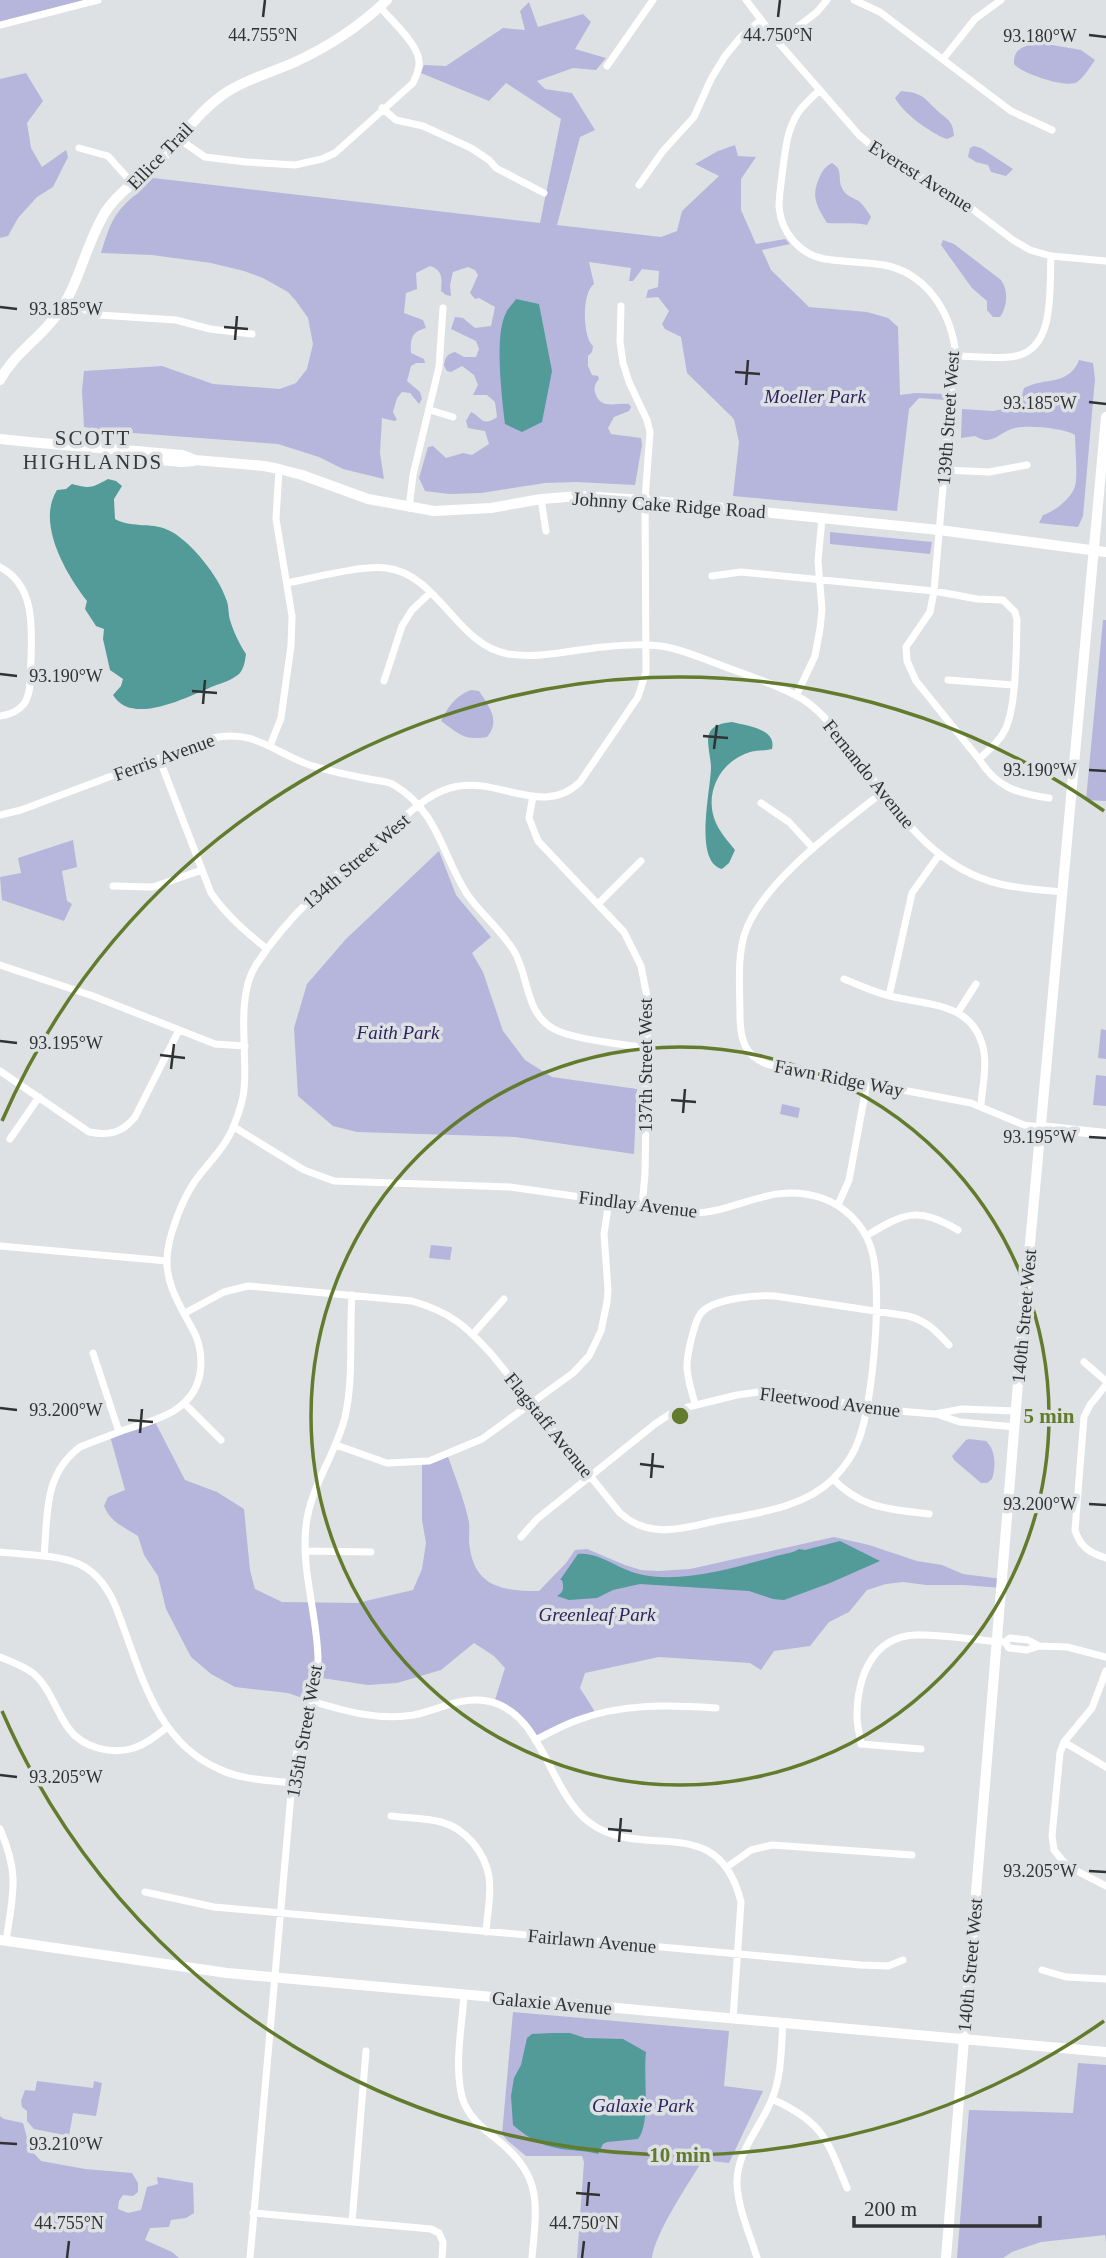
<svg xmlns="http://www.w3.org/2000/svg" width="1106" height="2258" viewBox="0 0 1106 2258" font-family="Georgia,serif">
<style>
.green{fill:#b6b5dc}
.water{fill:#529b99}
.lines{fill:none;stroke-linecap:round;stroke-linejoin:round}
.street{stroke:#fff;stroke-width:7}
.secondary{stroke:#fff;stroke-width:10}
.ticks{fill:none;stroke:#303233;stroke-width:2.5}
.ring{fill:none;stroke:#627b2d;stroke-width:3.5}
.labels{text-anchor:middle;dominant-baseline:central;stroke-width:7;stroke-linejoin:round;paint-order:stroke}
.street-label{font-size:19px;fill:#303233;stroke:#dee1e3}
.park-label{font-size:19px;font-style:italic;fill:#2c225f;stroke:#dee1e3}
.neighbourhood-label{font-size:21px;letter-spacing:2px;fill:#37393b;stroke:#dee1e3}
.ticks-label{font-size:18px;text-anchor:middle;fill:#303233;stroke:#dee1e3;stroke-width:7;stroke-linejoin:round;paint-order:stroke}
.centre{fill:#627b2d;stroke:#dee1e3;stroke-width:3.5}
.ring-label{font-size:21px;text-anchor:middle;font-weight:bold;fill:#627b2d;stroke:#dee1e3;stroke-width:7;stroke-linejoin:round;paint-order:stroke}
</style>
<rect width="100%" height="100%" fill="#dee1e3"/>
<path class="green" d="M0,0H97L0,25Z
M529,2L538,27L583,14L591,22L575,49L606,58L596,70L573,68L537,81L545,89L572,93L595,130L580,137L557,225L661,237L677,231L682,211L719,176L695,164L718,151L735,145L738,156L756,157L741,179V210L756,244L785,239L790,244L762,250L771,270L809,307L867,312L888,318L898,327L900,395L915,393L947,394L946,400L919,398L909,409L897,511L733,496L739,442L734,419L687,373L681,337L665,329L662,324L669,311L658,297L646,298L648,290L658,287L659,271L642,269L633,281H629L631,268L589,262L594,284C581,293 583,339 593,346L592,352L588,356V366L592,375L598,376L599,379C595,384 593,388 596,395C602,410 617,402 629,404L631,407L629,411L614,417L608,428L611,434L641,438L642,445L635,485L576,482L545,483L481,493L449,494L425,491L419,478L428,447L433,446L446,458L463,453L472,455L489,444L485,431L468,428L466,421L471,412C481,416 482,428 497,417L495,402L487,395H473L478,385L474,375L462,366L451,372L447,371L444,366C445,357 447,354 455,352L464,357H476L479,349L476,341L451,329L455,317L463,318L475,328L491,326L495,307L479,298L475,299L470,293L478,275L475,270L468,267L453,272L450,285L451,296L446,295L441,291C442,279 443,270 430,266L416,273L417,289L406,293L404,313L423,320L426,328C412,331 410,339 411,353L424,359L425,363H416L411,366L407,381L420,392L422,399L419,404L410,393L402,392L397,398L393,412L397,420L394,421L382,418L380,453L384,479L343,469L319,457L278,444L120,432L84,427L82,390L84,371L162,366L213,384L280,389L296,383L307,369L313,344L308,318L296,301L288,292L263,278L244,271L211,263L152,255L101,253C110,224 114,211 138,193L132,191L145,177L540,223L561,119L506,83L489,101L421,73L424,65L446,66L503,28L525,30L520,11Z
M1035,42L1081,50L1095,60C1090,67 1084,77 1077,82C1067,89 1021,73 1014,64C1013,49 1022,48 1035,42Z
M26,73L43,101L27,123L31,148L42,167L66,150L68,157L53,187L37,197L18,218L8,236L0,238V79Z
M901,91C925,93 924,99 940,113C950,121 953,123 954,136L947,139C930,133 903,113 895,98Z
M974,146L981,148L1013,169L1006,176L991,172L988,165L976,162L968,157L970,148Z
M832,163C844,170 837,178 842,188C846,197 853,197 860,202C864,206 868,212 871,217L867,225C853,222 841,224 827,223C818,208 811,198 818,181C821,173 824,167 832,163Z
M943,240L954,244L1001,280C1009,291 1007,307 1000,317H993L987,310V301L972,288L941,245Z
M1079,360L1093,363L1095,379L1083,516L1078,527L1039,523L1043,515C1054,512 1072,498 1075,486C1078,477 1075,447 1075,435C1063,428 1030,425 1015,428C999,432 992,447 975,436L961,438L962,409L993,411L1019,406L1024,388C1045,377 1069,386 1079,360Z
M830,532L932,542L930,554L830,544Z
M1103,620H1106V801L1086,800Z
M471,690L479,691C489,706 501,721 487,737C464,741 459,734 441,721C447,708 456,695 471,690Z
M73,840L77,867L62,871L67,901L72,904L64,921L2,900L0,877L21,873L18,858Z
M439,851L456,895L491,937L472,953L483,972L503,1031L525,1060L552,1077L637,1089L634,1154L515,1137L357,1132L333,1126L298,1096L294,1028L307,984L346,939Z
M1101,1029L1106,1030V1059L1098,1058Z
M1096,1075L1106,1076V1106L1093,1105Z
M782,1104L800,1108L798,1118L780,1114Z
M431,1245L452,1247L450,1260L429,1258Z
M154,1420L185,1480L217,1492L244,1509L250,1570L255,1589L282,1602L357,1603L413,1590L422,1569L426,1543L422,1520V1462L447,1454C455,1476 464,1499 469,1522C470,1530 468,1540 470,1549C476,1588 505,1591 539,1591L566,1563L575,1550L587,1549L625,1565L641,1570L658,1571L690,1569L834,1537L869,1545L917,1561L942,1565L963,1574L1002,1579L1001,1588L964,1585H926L903,1582L886,1584L867,1590L849,1612L829,1622L810,1646L774,1651L761,1670L750,1663L659,1657L585,1673L580,1688L597,1715L535,1740L516,1714L494,1703L505,1668L494,1656L474,1643L441,1670L397,1683L368,1685L315,1677L311,1701L288,1693L235,1687L211,1674L191,1657L166,1609L158,1576L144,1555L138,1536C123,1526 111,1523 104,1506L108,1497L125,1490L110,1436Z
M969,1439L986,1441C996,1450 996,1467 992,1479L987,1483H981L954,1460L952,1456L966,1440Z
M513,2012L729,2031L724,2086L763,2091L729,2163L703,2160C688,2184 655,2233 652,2258H577L584,2162L582,2156H526L508,2141L502,2134Z
M1078,2063L1106,2065V2242L1105,2235L1041,2242L1012,2252L1003,2258H957L969,2110L1073,2113Z
M37,2081L93,2088L94,2081L102,2083L96,2116L73,2113L69,2136L34,2129L27,2121V2111L22,2107L21,2101L25,2090L35,2091Z
M0,2116L4,2119L23,2123L30,2149L41,2161L85,2169L132,2173L138,2183V2192L133,2196L123,2195L119,2201L118,2209L128,2213L141,2210L147,2187L158,2184L157,2177L193,2183L194,2213L186,2218L171,2220L169,2227L150,2228L145,2240L172,2252L179,2258H0Z"/>
<path class="water" d="M516,299L539,304L552,371L542,422L522,432L505,424C502,398 494,335 506,313C508,308 513,304 516,299Z
M108,479L116,481L122,486L114,499L115,519C133,529 154,521 172,532C192,543 219,577 226,599C229,605 228,613 230,620C234,633 239,643 246,654C245,661 244,669 239,674C232,680 222,683 214,686C189,696 132,727 113,695L121,686L123,679L110,670L103,639L104,629L96,626L85,609L87,601C66,574 36,523 57,490L66,489L72,484C91,489 91,488 108,479Z
M732,722C746,726 777,728 772,749C764,751 757,750 750,752C720,761 703,794 716,823C721,834 728,841 735,850L729,863L722,869C693,862 711,789 711,767C711,759 706,740 709,734C712,725 723,723 732,722Z
M840,1541L880,1561L830,1583L784,1600L773,1599L749,1591L640,1584L613,1590L597,1598L569,1600L557,1596C564,1592 564,1587 562,1580H560L578,1554C600,1552 617,1569 639,1574C681,1584 732,1568 773,1557C781,1554 791,1554 799,1549L805,1550Z
M552,2033H570L585,2038L623,2039L646,2052C643,2076 651,2123 638,2139L607,2142L603,2144L598,2154C587,2151 580,2151 570,2150C546,2148 530,2140 513,2125L511,2096L514,2078L521,2065L527,2038L532,2034Z"/>
<g class="lines">
<path class="street" d="M746,0L778,42L859,135L890,161L950,192L1013,240L1030,250L1051,256L1106,261
M854,0L880,12L1011,111L1052,130
M0,25L98,0
M778,42L817,12L827,0
M943,59L975,19L1001,0
M607,66L653,0
M820,90C812,97 803,105 798,113C786,131 785,154 782,175C781,185 779,196 779,207C781,232 800,255 825,259C844,262 864,262 884,265C925,273 949,309 955,348L934,591L930,612L906,647L907,661L916,681L979,759C996,787 1018,794 1049,798
M382,108L396,120L423,126L471,148L489,160L496,168L544,193
M179,139L205,157L246,162L295,165L322,159L335,153L413,83C416,76 420,69 419,61C418,44 391,20 380,7
M79,148L108,156L133,184
M639,185L663,151L694,117L711,79L725,56L740,38L761,20
M65,302L99,315L176,320L210,329L252,334
M955,356C974,356 997,360 1016,356C1056,348 1049,288 1051,256
M430,410L453,417
M944,470L989,472L1027,465
M541,499L546,531
M409,508L413,475L439,367L443,308
M0,567C35,585 32,627 31,660C30,674 32,692 24,704C18,711 9,715 0,716
M712,576L741,572L934,591L977,599L1003,600L1015,612L1017,620C1016,649 1017,705 1005,730C999,742 989,750 979,759
M287,583C313,578 362,565 386,568C439,574 456,645 508,654C540,659 571,650 603,647C625,645 649,643 671,648C692,653 711,662 731,669C755,678 781,686 804,700C826,715 841,737 857,758C897,810 932,868 1000,884C1021,889 1042,890 1063,892
M948,680L1013,685
M384,681L402,626L412,610L430,593
M796,696L815,656L820,629L822,609L818,561L822,518
M270,746L281,718L291,646L292,616L276,519L279,469
M159,758L211,893C227,916 246,932 267,949
M883,792C841,825 759,884 744,936C737,961 740,989 740,1016C740,1039 745,1058 770,1065L971,1103L1024,1125L1040,1127
M533,796L529,818L538,841L624,932L641,966L648,1002L645,1174L642,1206
M761,803L789,822L813,848
M0,815L21,810L213,738C252,729 273,751 307,764C327,771 348,775 369,779C377,781 388,781 394,785C438,811 442,855 467,894C481,914 501,930 514,951C529,976 525,1014 554,1029C574,1040 624,1044 647,1048
M113,886L153,887L202,870
M599,903L641,861
M0,965L93,996L215,1044L245,1046
M844,979C859,985 874,992 890,996C928,1006 975,1001 984,1052C987,1069 982,1088 981,1105
M889,996L912,893L939,855
M958,1012L976,984
M0,1071L89,1132C109,1136 122,1133 135,1117L179,1030
M10,1139L39,1097
M838,1205L849,1180L867,1083
M866,1236C904,1213 917,1206 958,1230
M0,1246L167,1261
M185,1313L224,1292L248,1286L412,1301C451,1312 467,1327 493,1356L620,1513C649,1539 681,1529 715,1521C756,1513 802,1509 833,1479C844,1468 854,1454 859,1439C873,1402 884,1281 870,1245C862,1223 844,1206 822,1198C771,1181 740,1212 693,1213L510,1187L334,1181L304,1170L234,1127
M473,1334L504,1299
M93,1353L119,1432
M1084,1362L1106,1381
M1106,1385L1090,1405L1084,1417L1075,1530C1080,1547 1090,1553 1106,1558
M185,1404L221,1440
M695,1404C692,1392 687,1379 687,1366C687,1355 694,1322 701,1313C714,1298 757,1295 775,1296L908,1316C927,1321 936,1331 949,1345
M936,1414L960,1422L1015,1427
M336,1445L387,1463L429,1461L482,1439L573,1373L589,1356L601,1331L607,1302L608,1290L604,1234L609,1201
M833,1479C862,1509 889,1509 929,1514
M521,1537L537,1519L655,1424L670,1414L688,1407L737,1395L758,1392L786,1394L898,1411L935,1414L962,1409L1016,1411
M305,1551L371,1552
M0,1552C25,1555 55,1554 79,1564C101,1574 113,1597 120,1618C142,1676 157,1742 219,1769C241,1780 268,1780 292,1783
M44,1556C48,1514 43,1475 80,1447C94,1441 109,1436 124,1430C155,1420 193,1412 200,1374C202,1360 201,1347 195,1334C183,1310 166,1287 167,1260C167,1238 182,1200 195,1181C208,1163 226,1147 234,1125C238,1115 243,1101 244,1090C248,1052 235,998 256,965C290,912 337,874 385,834C407,815 430,790 459,786C501,779 544,817 580,782L638,697L646,672L645,500L650,432L647,420L629,382L623,363L620,342L621,306
M1005,1642L1009,1648L1027,1650L1039,1646L1067,1647L1106,1657
M0,1657C12,1662 24,1666 34,1674C51,1689 56,1712 69,1729C83,1748 112,1755 134,1748C146,1744 156,1736 166,1728
M1106,1671L1092,1708L1064,1742L1060,1753L1052,1836L1054,1850L1067,1866L1106,1886
M311,1701C345,1711 378,1721 414,1715C438,1710 462,1696 487,1701C543,1711 548,1792 590,1823C643,1862 718,1809 741,1902L733,2019
M535,1740C548,1734 561,1726 575,1721C621,1703 668,1705 716,1708
M1064,1742L1106,1767
M921,1749L861,1744C860,1736 857,1726 857,1717C857,1679 871,1636 917,1635C946,1634 976,1641 1005,1642L1010,1638L1028,1640L1039,1646
M391,1816C407,1818 425,1818 441,1822C465,1828 485,1852 489,1877C492,1894 487,1914 486,1932
M0,1829C20,1875 13,1894 6,1941
M727,1867L751,1850L772,1845L912,1855
M145,1892L214,1907L861,1965L888,1966L903,1960
M1042,1970L1066,1977L1106,1979
M464,1995C462,2027 454,2064 462,2097C467,2115 481,2127 495,2138C543,2175 537,2203 532,2258
M772,2099C823,2122 827,2139 847,2188
M253,2213L431,2229L439,2233L443,2242L442,2258
M352,2222L366,2051
M250,2258L292,1783C294,1771 295,1758 298,1746C304,1717 318,1688 318,1658C317,1614 301,1570 306,1526C310,1487 336,1454 345,1417C354,1377 349,1335 352,1295
M757,2258C750,2234 738,2209 737,2184C736,2152 761,2127 772,2099C782,2075 781,2048 783,2023"/>
<path class="secondary" d="M0,380C14,354 39,339 56,316C80,285 85,244 106,211C119,191 143,177 160,160C183,137 199,110 227,92C247,79 273,72 295,62C328,47 360,26 387,0
M0,439C61,446 121,449 182,455L195,460L264,466L279,469L302,475L368,499L434,511L491,508L541,499L580,496L645,500L939,530L1106,552
M141,458L181,462L194,461
M1040,1127L1106,1134
M0,1940L227,1973L1106,2052
M946,2258L1025,1298L1106,417"/>
</g>
<path class="ticks" d="M263,17L265,0M778,17L780,0M1089,35L1106,37M0,307L17,309M224,327L248,329M235,340L237,316M735,372L760,374M746,385L748,360M1089,402L1106,404M0,674L17,676M192,691L217,693M203,704L205,680M703,736L728,738M714,749L717,725M1089,770L1106,771M0,1041L17,1043M160,1055L185,1058M171,1069L174,1044M671,1100L696,1102M683,1113L685,1089M1089,1137L1106,1138M0,1408L17,1410M128,1420L153,1422M140,1433L142,1409M640,1464L664,1467M651,1478L653,1453M1089,1504L1106,1505M0,1775L17,1777M608,1829L632,1831M619,1842L621,1818M1089,1871L1106,1872M0,2143L17,2144M576,2193L600,2195M587,2206L589,2182M67,2258L69,2241M582,2258L584,2241"/>
<g class="ring">
<circle cx="680" cy="1416" r="369"/>
<path d="M1104 2021A739 739 0 0 1 2 1711M2 1121A739 739 0 0 1 1104 811"/>
</g>
<g class="labels">
<g class="street-label">
<text transform="translate(160 156) rotate(-46)">Ellice Trail</text>
<text transform="translate(921 176) rotate(32)">Everest Avenue</text>
<text transform="translate(948 418) rotate(-86)">139th Street West</text>
<text transform="translate(669 505) rotate(4)">Johnny Cake Ridge Road</text>
<text transform="translate(164 757) rotate(-20)">Ferris Avenue</text>
<text transform="translate(869 774) rotate(51)">Fernando Avenue</text>
<text transform="translate(356 861) rotate(-41)">134th Street West</text>
<text transform="translate(645 1065) rotate(-90)">137th Street West</text>
<text transform="translate(839 1078) rotate(11)">Fawn Ridge Way</text>
<text transform="translate(638 1204) rotate(7)">Findlay Avenue</text>
<text transform="translate(1024 1316) rotate(-85)">140th Street West</text>
<text transform="translate(830 1402) rotate(7)">Fleetwood Avenue</text>
<text transform="translate(549 1425) rotate(51)">Flagstaff Avenue</text>
<text transform="translate(304 1731) rotate(-80)">135th Street West</text>
<text transform="translate(592 1941) rotate(5)">Fairlawn Avenue</text>
<text transform="translate(970 1965) rotate(-85)">140th Street West</text>
<text transform="translate(552 2003) rotate(5)">Galaxie Avenue</text>
</g>
<g class="park-label">
<text x="815" y="396">Moeller Park</text>
<text x="398" y="1032">Faith Park</text>
<text x="597" y="1614">Greenleaf Park</text>
<text x="643" y="2105">Galaxie Park</text>
</g>
<g class="neighbourhood-label">
<text x="93" y="438">SCOTT<tspan x="93" dy="24">HIGHLANDS</tspan></text>
</g>
</g>
<g class="ticks-label">
<text x="263" y="41">44.755°N</text>
<text x="778" y="41">44.750°N</text>
<text x="1040" y="42">93.180°W</text>
<text x="66" y="315">93.185°W</text>
<text x="1040" y="409">93.185°W</text>
<text x="66" y="682">93.190°W</text>
<text x="1040" y="776">93.190°W</text>
<text x="66" y="1049">93.195°W</text>
<text x="1040" y="1143">93.195°W</text>
<text x="66" y="1416">93.200°W</text>
<text x="1040" y="1510">93.200°W</text>
<text x="66" y="1783">93.205°W</text>
<text x="1040" y="1877">93.205°W</text>
<text x="66" y="2150">93.210°W</text>
<text x="69" y="2229">44.755°N</text>
<text x="584" y="2229">44.750°N</text>
</g>
<circle cx="680" cy="1416" r="10" class="centre"/>
<g class="ring-label">
<text x="1049" y="1423">5 min</text>
<text x="680" y="2162">10 min</text>
</g>
<path d="M854 2216v10h186v-10" fill="none" stroke="#303233" stroke-width="3.5"/>
<text x="864" y="2216" font-size="21" fill="#303233" stroke="#dee1e3" stroke-width="5" paint-order="stroke">200 m</text>
</svg>
